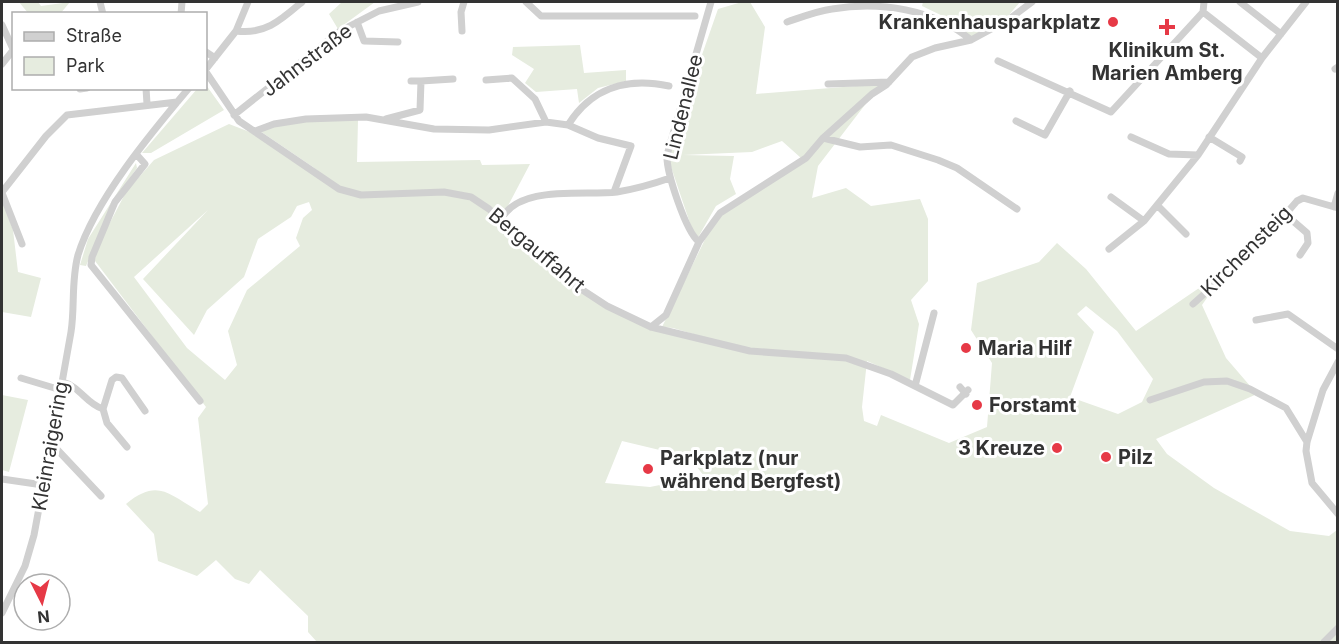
<svg xmlns="http://www.w3.org/2000/svg" width="1339" height="644" viewBox="0 0 1339 644" font-family="Inter,sans-serif">
<style>
.green{fill:#e6ecdf;fill-rule:evenodd}
.lines{fill:none;stroke-linecap:round;stroke-linejoin:round}
.minor{stroke:#d0d0d0;stroke-width:7}
.poi-dot{fill:#e63946;stroke:#fff;stroke-width:2}
.labels{text-anchor:middle;dominant-baseline:central;stroke-width:6;stroke-linejoin:round;paint-order:stroke}
.poi-label{font-size:20px;font-weight:bold;fill:#333;stroke:#fff;text-anchor:start}
.street-label{font-size:20px;fill:#333;stroke:#fff}
</style>
<rect width="100%" height="100%" fill="#fff"/>
<path class="green" d="M19,2H38L41,6L70,2L60,14L28,13Z
M342,2H375L338,29L329,14Z
M742,2H750L765,27L756,94L881,84L818,166L812,198L846,188L871,206L920,199L928,219V281L911,300L919,324L910,380L867,361L862,407L864,421L877,426L881,415L949,443L987,427L992,363L971,330L977,283L1039,262L1057,243L1086,269L1136,331L1227,269L1202,305L1226,358L1257,394L1156,439L1167,454L1214,488L1290,531L1329,536L1337,530V642H317L308,632V616L260,570L249,584L235,579L216,560L197,576L158,561L154,534L126,504C158,478 168,494 200,512L208,504L198,418L206,407L92,257L126,192L154,160L229,124L255,134L335,185L313,167L260,131C291,119 325,121 358,120L357,162L480,160L482,165L530,164L499,223L516,243L558,275L652,330L737,347L673,328L662,327L718,213L801,158L782,141L752,152L683,155L734,156L730,179L736,194L716,206L696,241L667,155L718,9ZM309,202L312,210L303,218L296,238L300,246L247,290L228,331L237,365L225,380L187,348L134,277L208,210L143,279L194,335L207,310L244,277L258,239L291,217L297,206ZM1086,306L1117,331L1153,379L1142,402L1118,414L1070,397L1094,332L1077,314ZM622,441L689,457L704,476L650,487L605,483Z
M923,2H1020L1008,16L971,37L951,20L922,6Z
M580,45L584,73L626,70V81L598,88L579,103L577,89L536,92L525,83L534,69L512,55L513,47Z
M206,85L224,110L151,153H142L197,89L206,88Z
M136,163L137,168L111,204L86,266L80,265L88,239Z
M2,200L13,230L18,272L41,278L31,317L2,312Z
M2,395L28,400L9,472L2,470Z"/>
<g class="lines">
<path class="minor" d="M100,2L103,14
M526,2L541,16H695
M1240,2L1281,34
M1203,12L1262,58
M1203,12L1204,2
M181,14L182,2
M357,22L364,41L398,42
M787,22C802,17 817,11 832,9C880,1 934,9 971,40
M2,25L13,49
M236,31C265,35 281,20 302,2
M462,31L461,12L464,2
M206,52L215,58
M998,61L1111,112L1203,12
M2,64L14,49
M206,69L236,31L248,2
M1335,69L1338,67
M206,72L239,121L339,189L361,195L444,192L471,197L489,209L543,259L581,289L607,306L651,327L750,351L846,358L891,374L953,405L968,390
M486,80L512,78L535,99L546,122
M411,81H421
M828,84L889,82
M146,88L147,104
M80,89L87,88
M234,115L340,31L379,11L418,2
M386,119L420,110L421,81L453,79
M1016,121L1045,135L1070,91
M568,125C591,88 627,77 669,86
M255,131L274,124L306,119L366,117L434,129L489,130L546,122L568,125L598,138L631,146L614,192
M1131,137L1169,154L1198,155L1262,58L1306,2
M1209,137L1242,157L1240,161
M823,138L860,147L891,145L938,160L957,168L1017,209
M137,155L145,164L115,202L92,257L91,265L200,401
M2,192L46,136L67,115L177,102
M2,193L22,244
M1111,197L1144,221
M1157,205L1186,234
M1334,207L1338,193
M1285,214L1307,233L1308,243L1300,255
M501,220C518,184 584,196 617,192C635,189 653,184 670,178
M699,242C686,232 666,172 667,155L711,2
M1109,249L1144,221L1198,155
M1193,304L1258,246L1297,201L1303,198L1338,208
M1256,320L1288,314L1338,349
M651,327L666,315L699,242L720,213L806,158L823,138L872,94L886,85L912,57L935,48L971,40L1008,20L1032,2
M1338,362L1323,390L1307,442L1306,451L1312,483L1338,514
M21,378L61,390
M62,382C80,386 86,404 103,409L107,423L127,447
M915,386L934,313
M960,387L966,394
M1150,400L1204,382L1227,381L1250,389L1286,408L1307,442
M103,409L112,380L116,377L122,378L145,411
M51,443L101,496
M2,479L43,485
M2,613L25,566L34,535C47,467 59,400 71,332C75,307 71,281 78,255C95,200 151,133 189,88
M1324,642L1338,628"/>
</g>
<g class="poi-dot">
<circle cx="1113" cy="22" r="6"/>
<path d="M1164 18h6v6h6v6h-6v6h-6v-6h-6v-6h6z"/>
<circle cx="966" cy="348" r="6"/>
<circle cx="977" cy="405" r="6"/>
<circle cx="1057" cy="448" r="6"/>
<circle cx="1106" cy="457" r="6"/>
<circle cx="648" cy="469" r="6"/>
</g>
<g class="labels">
<g class="poi-label">
<text x="1101" y="22" text-anchor="end">Krankenhausparkplatz</text>
<text x="1167" y="50" text-anchor="middle">Klinikum St.<tspan x="1167" dy="23">Marien Amberg</tspan></text>
<text x="978" y="348">Maria Hilf</text>
<text x="989" y="405">Forstamt</text>
<text x="1045" y="448" text-anchor="end">3 Kreuze</text>
<text x="1118" y="457">Pilz</text>
<text x="660" y="458">Parkplatz (nur<tspan x="660" dy="23">während Bergfest)</tspan></text>
</g>
<g class="street-label">
<text transform="translate(307 60) rotate(-37)">Jahnstraße</text>
<text transform="translate(683 107) rotate(-76)">Lindenallee</text>
<text transform="translate(537 250) rotate(40)">Bergauffahrt</text>
<text transform="translate(1246 251) rotate(-45)">Kirchensteig</text>
<text transform="translate(50 446) rotate(-80)">Kleinraigering</text>
</g>
</g>
<rect width="1339" height="644" fill="none" stroke="#333333" stroke-width="6"/>
<rect x="12" y="12" width="195" height="78" fill="#ffffff" stroke="#adadad" stroke-width="1.5"/>
<rect x="24" y="32" width="30" height="9" fill="#d0d0d0" stroke="#adadad" stroke-width="1.5"/>
<text x="66" y="42" font-size="18" fill="#333333">Straße</text>
<rect x="24" y="57" width="30" height="18" fill="#e6ecdf" stroke="#adadad" stroke-width="1.5"/>
<text x="66" y="72" font-size="18" fill="#333333">Park</text>
<g transform="translate(42 602) rotate(174)"><circle r="28" fill="#ffffff" stroke="#adadad" stroke-width="1.5"/>
<path d="M0-4.5L10 22L0 15L-10 22Z" fill="#e63946"/>
<text y="-9" font-size="16" font-weight="bold" text-anchor="middle" fill="#333333">N</text>
</g>
</svg>
